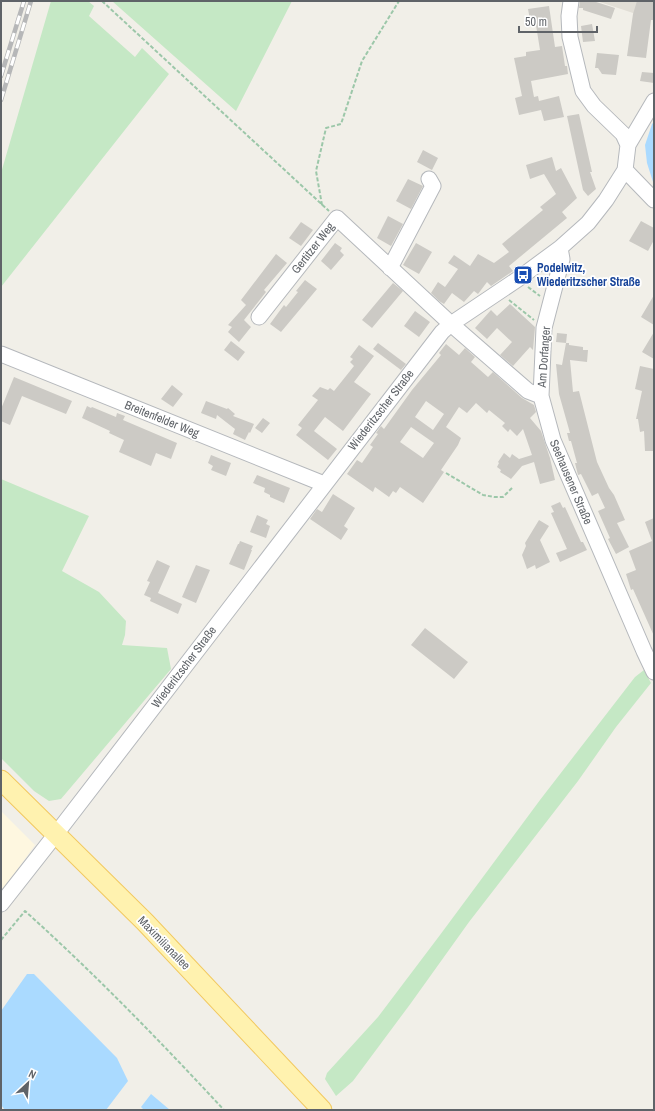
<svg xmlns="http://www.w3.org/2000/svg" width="655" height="1111" viewBox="0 0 655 1111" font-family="'Archivo Narrow',sans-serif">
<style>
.commercial{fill:#fef7e0}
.education{fill:#e1ded6}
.green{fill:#c5e8c5}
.water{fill:#aadaff}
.building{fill:#cccac5;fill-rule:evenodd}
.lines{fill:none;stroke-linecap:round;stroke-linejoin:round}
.minor-casing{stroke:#b5b8bc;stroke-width:17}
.major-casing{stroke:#f2c960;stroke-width:21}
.path{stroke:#9cc7a9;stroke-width:2;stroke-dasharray:4 2;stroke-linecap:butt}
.minor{stroke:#fff;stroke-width:15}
.major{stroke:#fff2af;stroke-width:19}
.rail-casing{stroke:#b6b7b8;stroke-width:4.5}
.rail{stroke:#fff;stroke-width:3;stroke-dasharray:9;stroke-linecap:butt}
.labels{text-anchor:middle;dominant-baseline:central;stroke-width:3.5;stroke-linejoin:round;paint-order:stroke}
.street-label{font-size:12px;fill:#5f6368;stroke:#fff}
.transit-label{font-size:12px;font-weight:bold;fill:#164399;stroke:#fff;text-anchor:start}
</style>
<rect width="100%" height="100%" fill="#f1efe8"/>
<path class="commercial" d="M1,811L35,845L1,892Z"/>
<path class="education" d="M597,1H654L651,19Z"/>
<path class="green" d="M51,1H88L94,6L89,16L135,57L142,48L169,74L1,287V173Z
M112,1H292L236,111Z
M1,479L89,516L62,571L99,592L126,621L125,635L122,645L167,648L171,669L61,799L49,801L34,791L1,758Z
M644,670L651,683L616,727L578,781L469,922L411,1003L353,1081L336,1096L325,1079L327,1073L378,1017L440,935L540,800L635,677Z"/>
<path class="water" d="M654,122V185L647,163L645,145L652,124Z
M27,974H34L117,1058L128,1081L106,1110H5L1,1105V1011Z
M151,1094L170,1110H144L141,1107Z"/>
<path class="building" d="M580,1H593L615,8L611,19L583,10V8H579Z
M637,1H654V20H651L646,58L627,56L633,14Z
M549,6L555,47L562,46L565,66H567L568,74L531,81L534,97L538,96L539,101L559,96L564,117L544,121L541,110L519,115L515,98L522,96L514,58L526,56V52L540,50L535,19L530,20L528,9Z
M592,24L595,41L583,42L581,26Z
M597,53L619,55L616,75L602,74L598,68H595Z
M642,72L654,73V83L640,81Z
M579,114L592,172H590L596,189L588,196L583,190L567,116Z
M423,150L438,158L432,170L417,162Z
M552,157L556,171L561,168L577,198L562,212L567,218L509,266L513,271L491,286L487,282L478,294L474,291L464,302L452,293L444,304L439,301L431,293L438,282L445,287L458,269L448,263L454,255L470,266L478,254L494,263L509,252L502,244L543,210L540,207L556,194L544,174L530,179L526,165Z
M408,179L423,186L411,209L396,201Z
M388,216L403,224L391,246L377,238Z
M641,221L654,228V240L648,251L629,241Z
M301,222L313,230L301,246L289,238Z
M335,243L342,248L340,251L344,255L331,270L321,261Z
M416,243L432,252L419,274L403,265Z
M276,254L287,263L264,290L266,292L244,320L251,327L239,342L228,332L232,327L228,325L246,305L241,300Z
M305,280L317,289L281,332L270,324L284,305L286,307L298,292L296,291Z
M393,283L403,291L372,328L362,320Z
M654,295V325L641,317Z
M510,304L535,327L533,350L530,347L513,366L500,355L512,342L497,328L487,339L475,328L491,310L497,316Z
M415,311L430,322L419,337L404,326Z
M654,332V359L642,352Z
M557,333L567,334L566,343H569V345L583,347V350H588L587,362L570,360L573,392L579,391L597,462L609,488L614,495L625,520L617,523L629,547L616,554L608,539L610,538L598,511L605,508L598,493L592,496L581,474L578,475L575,463H577L571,441H569L567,433H570L559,394L556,364L562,365L566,343L556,342Z
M231,341L245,352L238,361L224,350Z
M378,343L406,364L401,370L373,349Z
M446,344L459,355L465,348L475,357L471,362L488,377L493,372L522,398L534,405L536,412L530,418L541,431L550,458L555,480L540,484L534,462L522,466L511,479L500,472L501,470L497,467L499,463L498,462L504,453L510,458L512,454L519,459L532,455L523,429L517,436L510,429L508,432L502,426L505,423L489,410L487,413L476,403L467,413L459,407L446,427L461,438L458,445L441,470L444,472L442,475L423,503L400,487L396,493L393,491L389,497L375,487L373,492L347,474L357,460L362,463L373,447L370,445L378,434L376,433L381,426L384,429L412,390L441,355L439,353ZM426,401L444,414L433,430L415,417ZM411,427L434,443L423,458L400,442Z
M359,345L374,356L354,382L371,394L343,431L325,417L314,431L337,449L328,460L296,435L302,428L298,425L318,400L312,396L320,387L328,390L330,388L334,391L354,366L350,362L353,359L350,357Z
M640,366L654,369V451H645L644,431L640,432L638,419H636L642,391L635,389Z
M14,377L72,401L66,414L22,396L10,425L1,421V409Z
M172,385L183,394L173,407L161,399Z
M206,401L227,409L228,408L235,414L233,416L254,424L250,433L249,432L245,440L233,434L235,429L217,415L216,419L201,413Z
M87,406L91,408L92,407L116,417L117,413L125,416L123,420L177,443L171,459L156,453L151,466L119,452L124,440L109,433L110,431L82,418Z
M263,418L270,423L262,433L255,428Z
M211,455L231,463L226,476L211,470L213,466L208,463Z
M257,475L290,488L284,503L270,497V495L264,492L265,488L253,483Z
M333,494L355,508L344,526L348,529L341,540L310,519L317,509L322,512Z
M560,502L563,508L565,507L581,542H583L587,550L560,562L556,553L567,549L551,513L554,512L551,506Z
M257,515L268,520L266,524L270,526L266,538L250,532Z
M654,518V636L633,589L631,590L626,574L636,570L629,551L652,541L645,522Z
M539,520L549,526L540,540L550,562L536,569L535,565L527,569L522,555L526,546L525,543Z
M240,541L253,546L251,550H252L244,570L229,564L238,544H239Z
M157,560L170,566L158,593L182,604L178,614L150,601L151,598L144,595L150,582L147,581Z
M196,565L210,570L196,603L182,597Z
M425,628L468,662L454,679L411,645Z"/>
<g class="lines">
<defs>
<path id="minor" d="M628,145L654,101
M625,170L654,200
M560,248L562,259L544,328L541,396L553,440L644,651L654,672
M390,268L433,186L429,179
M259,317L337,218L451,324L528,391L541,396
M1,354L324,484
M1,904L56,834L442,332L451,324L518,279L560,248L588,223L606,200L625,170L628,145L623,134L594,106L583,91L570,37L569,16L571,1"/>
<path id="major" d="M1,780L145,922L322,1110"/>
</defs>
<use href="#minor" class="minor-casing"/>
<use href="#major" class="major-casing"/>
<path class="path" d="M102,1L329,211
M322,205L316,171L326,128L341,124L362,61L399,1
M528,287L540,296
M509,300L534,320
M446,473L483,495L494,497H503L513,487
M1,940L25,911C95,974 160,1041 224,1110"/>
<use href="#minor" class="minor"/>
<use href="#major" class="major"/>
<defs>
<path id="rail" d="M1,76L24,1
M1,100L31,1"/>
</defs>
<use href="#rail" class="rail-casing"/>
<use href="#rail" class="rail"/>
</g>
<defs>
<symbol id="bus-square" viewBox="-11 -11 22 22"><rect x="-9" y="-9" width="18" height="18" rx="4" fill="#1a4fb4" stroke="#fff"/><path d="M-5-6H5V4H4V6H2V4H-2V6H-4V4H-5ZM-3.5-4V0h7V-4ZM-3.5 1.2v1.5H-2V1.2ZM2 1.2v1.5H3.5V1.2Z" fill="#fff"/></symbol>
</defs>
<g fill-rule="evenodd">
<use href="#bus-square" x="512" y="264" width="22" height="22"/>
</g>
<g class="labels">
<g class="street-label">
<text transform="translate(313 248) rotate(-52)">Gertitzer Weg</text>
<text transform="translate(544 357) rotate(-86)">Am Dorfanger</text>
<text transform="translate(381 410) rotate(-52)">Wiederitzscher Straße</text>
<text transform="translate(162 419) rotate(22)">Breitenfelder Weg</text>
<text transform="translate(571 482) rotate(67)">Seehausener Straße</text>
<text transform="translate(184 667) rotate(-53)">Wiederitzscher Straße</text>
<text transform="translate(164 943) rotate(46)">Maximilianallee</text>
</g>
<g class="transit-label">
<text x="537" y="268">Podelwitz,<tspan x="537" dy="14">Wiederitzscher Straße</tspan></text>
</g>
</g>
<rect width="655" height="1111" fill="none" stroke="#5f6368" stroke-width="4"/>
<g transform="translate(28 1083) rotate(26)" stroke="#ffffff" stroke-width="3" paint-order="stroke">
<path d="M0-3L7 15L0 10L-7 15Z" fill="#5f6368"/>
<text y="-6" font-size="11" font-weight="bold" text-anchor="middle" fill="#5f6368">N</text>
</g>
<path d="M519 26v6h78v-6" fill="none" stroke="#5f6368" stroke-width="2"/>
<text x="525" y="26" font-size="12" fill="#5f6368" stroke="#ffffff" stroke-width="3" paint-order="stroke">50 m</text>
</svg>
